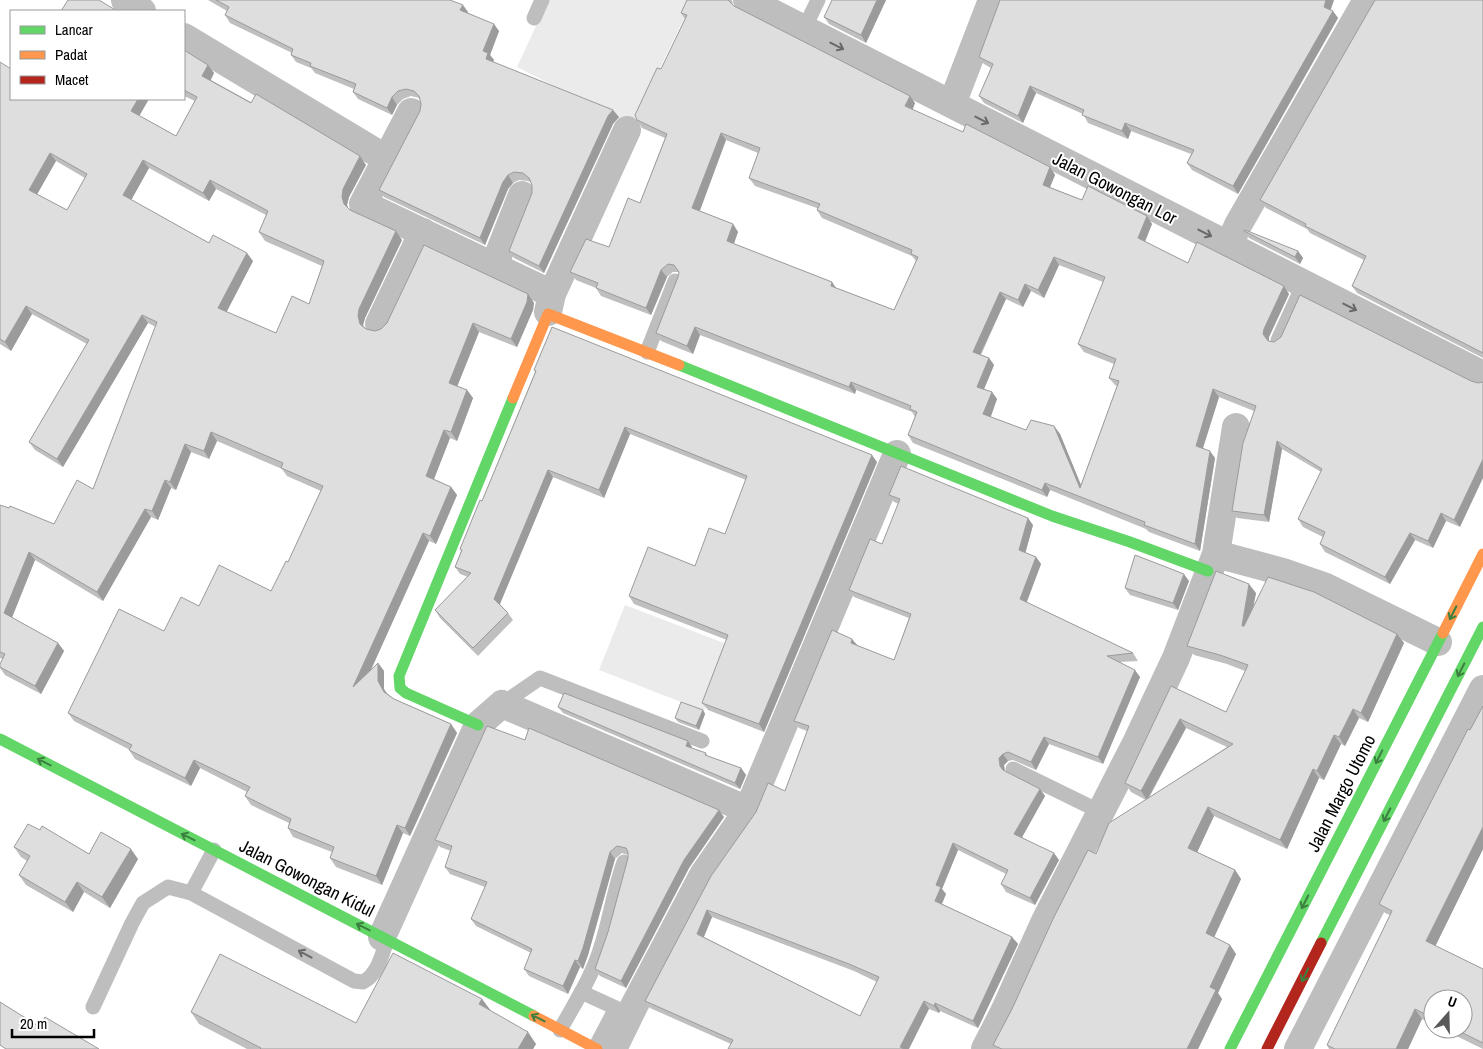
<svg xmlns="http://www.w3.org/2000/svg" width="1483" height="1049" viewBox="0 0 1483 1049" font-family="'Archivo Narrow',sans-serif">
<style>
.green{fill:#ebebeb}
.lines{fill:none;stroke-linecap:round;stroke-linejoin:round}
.lane{stroke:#bebebe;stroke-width:15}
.street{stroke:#bebebe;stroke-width:28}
.fast{stroke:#63d668;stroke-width:11}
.slow{stroke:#ff974d;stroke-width:11}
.jam{stroke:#b3261e;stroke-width:11}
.wall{fill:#bfbfbf;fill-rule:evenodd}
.shaded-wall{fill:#9b9b9b}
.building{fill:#dedede;stroke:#9b9b9b;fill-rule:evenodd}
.oneway{stroke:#686868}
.oneway2{stroke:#3b803e}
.labels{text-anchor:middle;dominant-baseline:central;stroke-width:4;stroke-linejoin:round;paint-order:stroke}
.street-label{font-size:18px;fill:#000;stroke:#fff}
</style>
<rect width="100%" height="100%" fill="#fff"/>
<path class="green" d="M548,0H693L632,126L517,67Z
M625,605L729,645L704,711L599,670Z"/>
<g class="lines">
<path class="lane" d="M534,18L542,0
M804,29L818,0
M1278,340L1304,283
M647,352L675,281
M502,704L540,678L702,741
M1013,769L1101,812
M214,850L191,893L354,981L363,982C378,974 382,955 387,940
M581,992L616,1008L595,1048
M93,1007L132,923L143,903L168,887L191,893
M560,1030C575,1003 592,977 601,947C610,919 614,890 624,862"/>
<path class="street" d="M125,0L142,11
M747,0L1483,375
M184,37L387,159
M952,104L992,0
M411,112L363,204L552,294
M1229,245L1238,225L1367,0
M494,266L522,195
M548,312L552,294L627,130
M379,324L423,232
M1216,554L1236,427
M382,937L478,725L502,704L748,810L897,454
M613,1049L634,1006L703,875L748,810
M985,1049L1004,1012L1045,921L1137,741L1176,658L1216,554L1283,572L1326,587L1438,642
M1298,1049L1483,689"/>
<path class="fast" d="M679,365L1052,516L1130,542L1208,571
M478,725L406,693L400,688L399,676L513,398
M0,739L534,1016
M1321,943L1483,627
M1230,1049L1443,633"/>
<path class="slow" d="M513,398L548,314L679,365
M1443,633L1483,554
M534,1016L597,1049"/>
<path class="jam" d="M1267,1049L1321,943"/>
</g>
<path class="wall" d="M208,0H450L468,12L467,13L499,31L490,55L494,60L493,62L619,117L613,124L544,273L514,258L509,251L532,193V183L528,181L519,180L513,183L508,189L485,245L384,197L379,190L420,111L421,104L420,100L419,98L411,96L403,99L397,105L392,115L358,99L353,92L354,89L315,73L311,68L296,62L291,55L292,53L230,23L225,15L227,11Z
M687,0H732L733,5L734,6L915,103L912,110L963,132L1050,167L1055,175L1050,187L1082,200L1147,216L1152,224L1145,242L1188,263L1289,294L1269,337V341L1274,342L1281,337L1300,295L1460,527L1446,521L1433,548L1415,540L1390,584L1325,552L1320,544L1323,537L1303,527L1298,519L1321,472L1282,449L1269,522L1237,518L1232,511L1254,411L1219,397L1203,448L1215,458L1200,551L1149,532L1146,529L1050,490L1047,497L913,443L908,435L915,417L912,412L856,390L855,394L700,335L693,354L661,341L656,333L678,277L679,272H673L667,277L651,315L601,296L596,288L576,280L570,272L609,247L640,203L665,138L642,128L637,120L685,19L681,13ZM726,140L758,153L749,178L755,186L817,208V210L822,218L912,256L916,261L894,310L836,288L832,282L734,244L738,232L733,224L699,211ZM1059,265L1103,282L1078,344L1084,352L1114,364L1109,378L1115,385L1117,386L1081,485L1060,434L1054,426L1026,430L990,417L997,399L992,392L984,389L994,365L989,358L981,355L1006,299L1023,307L1031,291L1044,298Z
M886,0L866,43L829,24L824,17Z
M1483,0V358L1357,293L1352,286L1364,260L1310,233L1307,229L1266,208L1260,200Z
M1331,10L1338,18L1238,194L1192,170L1187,163L1191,154L1131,131L1128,139L1088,123L1083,114L1036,93L1023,123L984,103L979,96L991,68L984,64L979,57Z
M184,50L208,65L214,73L211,80L366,165L349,197L347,205L348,208L402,240L365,318L363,325L365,328L366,329L375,331L528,294L534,303L533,310L517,347L479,332L457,386L467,390L473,398L457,441L450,438L434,479L451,487L457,495L436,544L429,541L371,670L378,663L384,671V689L387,693L394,699L451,724L457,733L410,836L403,833L382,885L336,867L330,858L332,852L293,837L288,828L289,823L251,805L245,796L247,792L200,768L191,786L135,759L129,750H130L74,721L68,713L164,631L199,606L271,591L288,562L321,491L287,476L282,469L217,441L209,459L191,452L176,490L171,488L158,520L151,517L103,601L35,560L12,618L58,643L64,651L41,694L5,675L0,668V664L3,659L0,658V505L54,524L93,489L156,327L148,323L63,467L35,450L29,442L87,344L32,314L11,351L0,344V62L11,99L139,116L176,136L195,101L184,96ZM56,161L85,178L67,210L37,194ZM149,168L209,201L216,189L266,215L259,232L265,241L322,266L309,304L276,333L226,312L253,261L209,243L131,200Z
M1244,231L1298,251L1303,258L1300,264L1249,238Z
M534,370L877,462L764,732L708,710L702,703L727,640L634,604L629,596L695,566L725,534L746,480L630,434L604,498L553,477L500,604L508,613L513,620L478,656L440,618L435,610L468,577L460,574L455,567L461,551L460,549L482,501L535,372Z
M889,495L1033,525L1025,553L1036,557L1041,564L1026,602L1133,653L1138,661L1120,662L1140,677L1103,764L1049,744L1036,770L1013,760L1008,761L1004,765L1005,771L1040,789L1045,796L1022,837L1059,860L1035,905L1006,892L1001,884L1006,874L958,850L942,889L946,894L942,904L1012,937L1018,944L978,1028L940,1011L939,1013L929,1009L731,1044L650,1008L645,1001L785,791L807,731L799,728L794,721L852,639L857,646L894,660L909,618L854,597L849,590L882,544L899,504L894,502ZM712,917L854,971L877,982L860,1016L704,937Z
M1189,581L1178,610L1130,595L1125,588Z
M1256,593L1253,607L1397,634L1404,643L1368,722L1359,718L1345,746L1341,744L1324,780L1319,778L1287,849L1214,816L1197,852L1235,870L1241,879L1214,937L1230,945L1236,954L1218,993L1222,999L1198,1049H996L993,1045L1096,854L1146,800L1131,792L1125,783L1171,686L1226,712L1245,671L1227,664L1194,655L1187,646ZM1186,728L1227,747L1149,798Z
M1483,706V849L1435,946L1483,969V1049L1442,1029H1463L1433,999V1024L1422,1019L1408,1049H1329L1327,1045L1390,915L1385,913L1379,904Z
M558,707L688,741L692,747V748L706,753L708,757L741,768L746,775L740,789L563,713Z
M703,710L705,714L699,730L678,722L675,718Z
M724,817L689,868L626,988L600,976L595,969L608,932L628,858V855L622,853L615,859L588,955L583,969L580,967L568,994L529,976L524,969L531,953L476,926L471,919L485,887L450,874L445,867L451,851L440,847L435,840Z
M40,830L89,854L138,859L110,908L84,892L73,912L26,885L19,875L27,861L21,857L14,847Z
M482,999L490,1010L536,1044L533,1049H247L199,1024L191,1012L356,1023Z"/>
<path class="shaded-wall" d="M877,0H886L866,43L861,35Z
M1326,0H1334L1329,15L1324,7Z
M463,5L468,12L466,18L460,10Z
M1333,11L1338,18L1238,194L1233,186Z
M494,24L499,31L490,55L494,60L491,67L486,59L483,51Z
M208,65L214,73L208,85L202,76Z
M1030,86L1036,93L1023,123L1018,116Z
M910,96L915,103L911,114L905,106Z
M392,97L397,105L392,115L387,108Z
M138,99H149L137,120L131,111Z
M613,110L619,117L613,124L544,273L539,266L608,116Z
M1125,123L1131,131L1128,139L1122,131Z
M721,133L726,140L698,216L692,208Z
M50,153L56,161L35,198L29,190Z
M360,156L366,165L349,197L347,205L350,212L344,204L342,197L343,189Z
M143,160L149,168L129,204L123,195Z
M1050,167L1055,175L1048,192L1043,185Z
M508,175L513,183L508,189L485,245L480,238L503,182Z
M210,180L216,189L209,201L203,193Z
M1147,216L1152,224L1143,246L1138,238Z
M733,224L738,232L732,248L727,241Z
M396,231L402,240L365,318L363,325L366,332L360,324L358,316L359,309Z
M1298,251L1303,258L1300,264L1295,257Z
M247,253L253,261L224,317L218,308Z
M1054,257L1059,265L1044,298L1038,290Z
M661,270L667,277L651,315L646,308Z
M832,282L837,290L831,286Z
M1025,284L1031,291L1023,307L1018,300Z
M1284,286L1289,294L1269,337V341L1263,334L1264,329Z
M1000,292L1006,299L978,359L973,352Z
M528,294L534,303L533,310L517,347L511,339Z
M26,306L32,314L11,351L5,342Z
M142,315L148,323L63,467L57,459Z
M473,323L479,332L455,392L449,383Z
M695,327L700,335L693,354L687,346Z
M989,358L994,365L982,394L977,387Z
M851,382L856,390L855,394L849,387Z
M1213,389L1219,397L1201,454L1196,446Z
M467,390L473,398L457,441L451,432Z
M992,392L997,399L989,422L983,414Z
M1054,426L1060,434L1085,495L1080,488Z
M625,427L630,434L604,498L599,490Z
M444,430L450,438L432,484L426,476Z
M211,432L217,441L209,459L204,451Z
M1277,441L1282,449L1269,522L1264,515Z
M185,444L191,452L176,490L170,482Z
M1210,451L1215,458L1200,551L1195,544Z
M872,455L877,462L764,732L759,724Z
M1483,459V478L1460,527L1454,520Z
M548,470L553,477L499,606L494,599Z
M165,480L171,488L158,520L152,511Z
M1045,483L1050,490L1047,497L1042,490Z
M451,487L457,495L436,544L430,536Z
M145,509L151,517L103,601L97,592Z
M1441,513L1446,521L1433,548L1428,541Z
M1028,518L1033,525L1024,558L1019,550Z
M423,533L429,541L359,696L353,687Z
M1410,533L1415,540L1390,584L1385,577Z
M29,552L35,560L10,622L4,613Z
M1036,557L1041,564L1025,607L1020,599Z
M1184,574L1189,581L1178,610L1173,603Z
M1249,584L1256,593L1248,635L1242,626Z
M1397,634L1404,643L1368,722L1361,713Z
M852,639L858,646L851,643Z
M58,643L64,651L41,694L35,686Z
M378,663L384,671V689L390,700L384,692L378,681Z
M1135,670L1140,677L1103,764L1098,757Z
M1353,709L1359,718L1345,746L1339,737Z
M703,710L705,714L699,730L696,726Z
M1180,719L1186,728L1147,800L1141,791Z
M451,724L457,733L410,836L405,828Z
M1334,735L1341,744L1324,780L1317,771Z
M1044,737L1049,744L1036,770L1031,762Z
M688,741L692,747L690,753L686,746Z
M1003,754L1008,761L1004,765L1005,774L1000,766L999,758Z
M194,760L200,768L191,786L185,778Z
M741,768L746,775L740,789L735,783Z
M1313,769L1319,778L1287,849L1280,840Z
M1040,789L1045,796L1020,841L1014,834Z
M1208,807L1214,816L1195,857L1188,848Z
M719,810L724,817L689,868L626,988L621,981L684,860Z
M397,825L403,833L382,885L376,876Z
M1483,826V849L1433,951L1426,941Z
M953,843L958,850L942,889L946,894L940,908L935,901L936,885Z
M131,849L138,859L110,908L102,897Z
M610,852L615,859L588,955L583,969L578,961Z
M1054,853L1059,860L1035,905L1030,898Z
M1235,870L1241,879L1212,942L1206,933Z
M77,882L84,892L73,912L65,902Z
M707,910L712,917L702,941L697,934Z
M1012,937L1018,944L978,1028L973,1021Z
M1230,945L1236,954L1218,993L1222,999L1198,1049H1187L1210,987Z
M575,960L580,967L568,994L563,986Z
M482,999L491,1011L479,1004Z
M924,1001L929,1009L909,1049H902L900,1047Z
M935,1003L940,1011L939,1013L934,1006Z
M1415,1009L1422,1019L1408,1049H1396Z
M528,1032L536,1044L533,1049H518Z"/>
<path class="building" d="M68,0H99L117,11H61Z
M216,0H450L463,5L460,10L494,24L483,51L488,53L486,59L613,110L608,116L539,266L509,251L532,193V185L529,178L523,173L514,172L508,175L503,182L480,238L379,190L420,111L421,104L419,96L414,91L406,89L398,91L392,97L387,108L353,92L356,84L310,66L311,63L291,55L293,49L225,15L229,7Z
M687,0H728L734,6L910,96L905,106L963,132L966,124L1050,167L1043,185L1082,200L1088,186L1147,216L1138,238L1188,263L1197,242L1284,286L1264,329L1263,334L1268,341L1274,342L1281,337L1300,295L1471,381L1478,383L1483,382V459L1454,520L1441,513L1428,541L1410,533L1385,577L1320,544L1325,532L1298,519L1322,469L1277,441L1264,515L1232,511L1243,443L1256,406L1213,389L1196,446L1210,451L1195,544L1144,525L1145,522L1045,483L1042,490L908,435L917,412L910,409L911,406L851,382L849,387L695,327L687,346L656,333L678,277L679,272L674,265L668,264L661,270L646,308L596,288L598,283L570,272L586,239L609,247L628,198L640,203L667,134L637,120L635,115L657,68L661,69L687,15L681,13ZM721,133L760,148L749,178L820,204L817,210L912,250L911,254L918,257L894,310L831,286L832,282L727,241L733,224L692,208ZM1054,257L1105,277L1078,344L1116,359L1109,378L1119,381L1080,488L1054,426L1031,420L1026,430L983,414L992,392L977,387L989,358L973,352L1000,292L1018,300L1025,284L1038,290Z
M832,0H877L861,35L824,17Z
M1000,0H1326L1324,7L1333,11L1233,186L1187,163L1194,150L1125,123L1122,131L1082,115L1084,110L1030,86L1018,116L979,96L993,64L979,57Z
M1375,0H1483V353L1352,286L1366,256L1305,226L1306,224L1260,200Z
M184,50L208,65L202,76L251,103L256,94L360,156L343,189L342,197L344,204L350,210L396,231L359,309L358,316L360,324L366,329L375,331L381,329L387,323L424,245L528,294L527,302L511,339L473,323L449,383L467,390L451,432L444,430L426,476L451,487L430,536L423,533L353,687L378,663V681L384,692L394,699L451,724L405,828L397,825L376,876L330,858L334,847L288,828L291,819L245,796L250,787L194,760L185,778L129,750L132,745L68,713L119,609L164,631L181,597L199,606L219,565L271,591L286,561L288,562L323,486L281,468L283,463L211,432L204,451L185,444L170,482L165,480L152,511L145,509L97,592L29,552L4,613L58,643L35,686L0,667V664L5,654L0,652V505L9,508L10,506L54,524L77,480L93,489L157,322L142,315L57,459L29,442L89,340L26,306L5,342L0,339V62L11,69V99H138L131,111L176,136L197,97L184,90ZM50,153L87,174L67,210L29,190ZM143,160L203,193L210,180L268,211L259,232L324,261L309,304L292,296L276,333L218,308L247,253L213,235L209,243L123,195Z
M1245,230L1298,251L1295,257L1244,231Z
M552,327L872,455L759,724L702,703L728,635L629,596L648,547L695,566L709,528L725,534L747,476L625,427L599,490L548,470L494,599L508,613L473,648L435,610L471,573L455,567L462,550L460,549L480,500L482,501L536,371L534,370Z
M901,466L1028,518L1019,550L1036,557L1020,599L1133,653L1107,656L1135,670L1098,757L1044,737L1031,762L1008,752L1003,754L999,758L1000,766L1003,770L1040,789L1014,834L1054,853L1030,898L1001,884L1008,870L953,843L936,885L941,887L935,901L1012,937L973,1021L935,1003L934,1006L924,1001L900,1047L904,1049H728L733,1040L645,1001L711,876L756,812L768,783L785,791L809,726L794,721L832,630L852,639L851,643L894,660L911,614L849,590L870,539L882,544L900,499L889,495ZM707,910L849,964L879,977L860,1016L697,934Z
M1135,555L1184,574L1173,603L1125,588Z
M1216,571L1249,584L1242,626H1244L1268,577L1314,592L1397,634L1361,713L1353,709L1339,737L1334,735L1317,771L1313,769L1280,840L1208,807L1188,848L1235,870L1206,933L1230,945L1210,987L1216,990L1187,1049H1002L993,1045L1012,1009L1053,919L1088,850L1096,854L1109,823L1233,744L1180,719L1141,791L1125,783L1171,686L1226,712L1248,665L1220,655L1187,646Z
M564,693L688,741L686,746L706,753L705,755L741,768L735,783L558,707Z
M681,702L703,710L696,726L675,718Z
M1483,706V827L1426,941L1483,969V1043L1455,1029H1463V999H1433V1018L1415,1009L1396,1049H1335L1327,1045L1392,911L1379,904L1468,729L1470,730Z
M487,726L525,740L529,728L719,810L684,860L621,981L595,969L608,932L628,858V852L626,848L617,846L610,852L583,948L578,961L575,960L563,986L524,969L532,949L471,919L487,882L445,867L452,846L435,840Z
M28,824L40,830L42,826L89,854L101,832L131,849L102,897L77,882L65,902L19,875L30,856L14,847Z
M393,953L482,999L479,1004L528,1032L518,1049H260L261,1048L191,1012L220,954L356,1023Z
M0,1002L40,1027L45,1017L99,1049H6L0,1045Z"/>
<defs><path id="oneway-shaft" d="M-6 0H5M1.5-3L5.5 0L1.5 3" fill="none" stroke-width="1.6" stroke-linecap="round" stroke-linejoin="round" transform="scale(1.25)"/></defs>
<g class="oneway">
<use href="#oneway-shaft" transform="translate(837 46) rotate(27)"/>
<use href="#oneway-shaft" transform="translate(982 120) rotate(27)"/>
<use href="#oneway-shaft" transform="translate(1205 233) rotate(27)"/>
<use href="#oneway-shaft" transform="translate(1350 307) rotate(27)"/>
<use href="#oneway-shaft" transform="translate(305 954) rotate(-152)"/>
</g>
<g class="oneway2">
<use href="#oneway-shaft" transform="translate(1453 613) rotate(117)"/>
<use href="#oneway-shaft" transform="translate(1461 670) rotate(117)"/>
<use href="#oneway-shaft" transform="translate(1379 757) rotate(117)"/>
<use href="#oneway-shaft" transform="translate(44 762) rotate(-153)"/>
<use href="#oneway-shaft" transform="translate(1387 815) rotate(117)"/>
<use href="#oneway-shaft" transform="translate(188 837) rotate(-153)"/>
<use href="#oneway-shaft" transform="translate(1305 902) rotate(117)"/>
<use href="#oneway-shaft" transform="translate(363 927) rotate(-153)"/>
<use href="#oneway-shaft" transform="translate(1305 975) rotate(117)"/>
<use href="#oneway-shaft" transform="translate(538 1018) rotate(-153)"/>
</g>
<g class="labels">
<g class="street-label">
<text transform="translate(1115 188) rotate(27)">Jalan Gowongan Lor</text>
<text transform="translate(1341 793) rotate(-63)">Jalan Margo Utomo</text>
<text transform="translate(307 878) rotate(27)">Jalan Gowongan Kidul</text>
</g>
</g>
<rect x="10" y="10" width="175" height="90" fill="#ffffff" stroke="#999999"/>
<rect x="20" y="26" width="25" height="8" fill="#63d668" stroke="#999999"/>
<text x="55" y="35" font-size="15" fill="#000000">Lancar</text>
<rect x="20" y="51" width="25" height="8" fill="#ff974d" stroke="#999999"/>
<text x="55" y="60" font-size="15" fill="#000000">Padat</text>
<rect x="20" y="76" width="25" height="8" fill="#b3261e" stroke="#999999"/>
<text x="55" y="85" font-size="15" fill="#000000">Macet</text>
<g transform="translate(1448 1014) rotate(20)"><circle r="24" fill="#ffffff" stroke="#999999"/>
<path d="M0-4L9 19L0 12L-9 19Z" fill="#595959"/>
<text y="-8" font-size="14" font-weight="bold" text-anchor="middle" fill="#000000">U</text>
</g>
<path d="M12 1029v8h82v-8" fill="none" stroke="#000000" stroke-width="2.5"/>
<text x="20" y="1029" font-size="15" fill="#000000" stroke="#ffffff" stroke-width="4" paint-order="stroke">20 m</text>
</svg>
